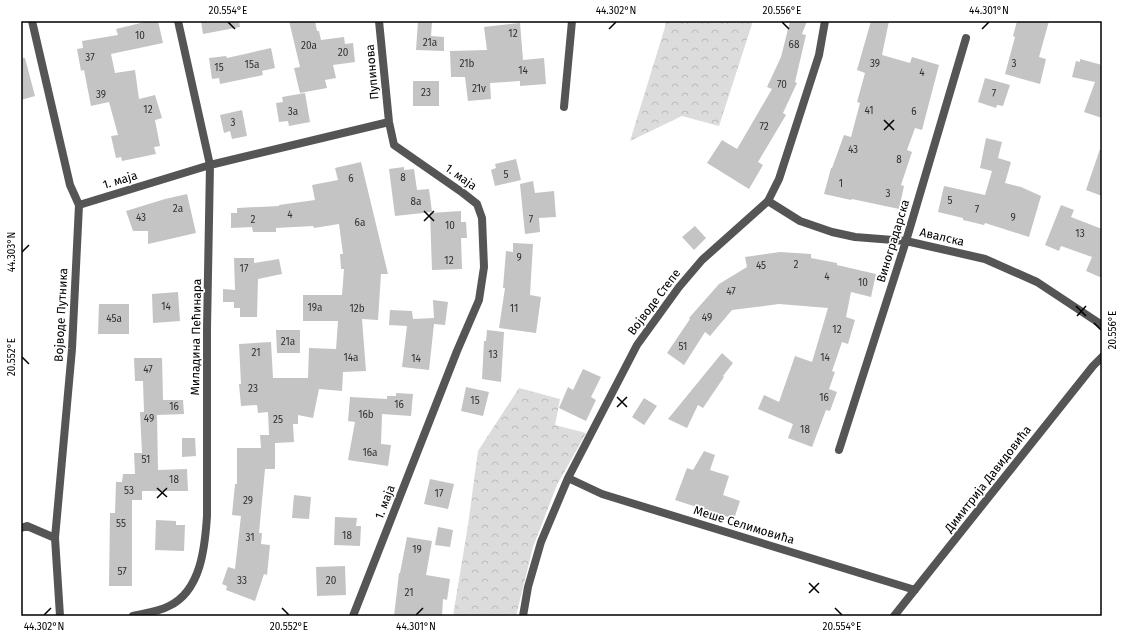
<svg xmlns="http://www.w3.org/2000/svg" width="1123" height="637" viewBox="0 0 1123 637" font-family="'Fira Sans',sans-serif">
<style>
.forest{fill:url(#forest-crowns)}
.building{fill:#c4c4c4}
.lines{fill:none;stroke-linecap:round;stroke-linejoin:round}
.street{stroke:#555;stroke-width:8}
.ticks{fill:none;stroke:#000;stroke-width:1.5}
.labels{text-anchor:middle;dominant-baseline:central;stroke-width:3.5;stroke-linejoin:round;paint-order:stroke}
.number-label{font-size:10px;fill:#313131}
.street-label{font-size:12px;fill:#000;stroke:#fff}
.neatline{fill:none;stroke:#000;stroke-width:1.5}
.ticks-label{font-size:10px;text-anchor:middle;fill:#000}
</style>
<defs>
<pattern id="forest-crowns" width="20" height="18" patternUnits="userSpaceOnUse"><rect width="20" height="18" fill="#dcdcdc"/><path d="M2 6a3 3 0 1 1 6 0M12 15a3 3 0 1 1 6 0" fill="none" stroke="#bbb"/></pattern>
</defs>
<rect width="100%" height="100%" fill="#fff"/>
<path class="forest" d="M665,21H753L719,126L682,116L630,141L665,27Z
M519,388L560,399L555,425L586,433L557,485L533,547L516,616H453L468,525L478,451Z"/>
<path class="building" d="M149,21H158L163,43L111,54L115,73L135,70L139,99L155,95L162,118L155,120L160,146L154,147L156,154L122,161L121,157L116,158L111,136L118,135L109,102L91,106L84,70L81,71L77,49L83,48L82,41L118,35L116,29Z
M201,21H239L240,27L203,34Z
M289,21H315L317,31H319L321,40L344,37L345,44L353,43L355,62L333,65L336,78L325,80L327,88L300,93L294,68L300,67Z
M418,21H432L431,36L444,37V51L416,50Z
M790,21H807L802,34L806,35L795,82L797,83L783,113L786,115L758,162L763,165L749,189L707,163L722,140L737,149L772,89L767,87L781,57Z
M871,21H889L882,55L910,63L912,57L939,65L922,130L915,128L907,150L912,152L901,185L904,186L899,209L852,199L851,200L824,194L831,168H832L844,135L851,137L860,103L857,102L865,73L857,70Z
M1017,21H1049L1039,57L1046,59L1040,84L1005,74L1015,37L1013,36Z
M520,23L523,60L544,58L546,84L520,86V81L490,83L491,99L468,101L465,77H451L450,51L487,50L484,27Z
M271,48L275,68L262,71L263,75L220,84L219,78L212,79L209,58L226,56L227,58Z
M21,58H25L35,96L21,100Z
M1080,59L1102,65V118L1084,112L1095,82L1072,77L1076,61L1080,62Z
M985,78L1010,85L1003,106L997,105L996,108L978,102Z
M413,81H439V106H413Z
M305,93L310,122L289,126L288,121L279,122L276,103L283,102L282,97Z
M242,110L247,136L232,139L230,131L224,133L220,115Z
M986,138L1002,142L998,158L1011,162L1005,183L1021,187L1041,196L1029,237L985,223L984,225L963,220V218L938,212L944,186L985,195L992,171L980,168Z
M1100,149L1102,150V196L1086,190Z
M516,159L521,180L495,186L491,170L496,168L495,164Z
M361,162L388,274H381L378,320L362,319L366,371L343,372L342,391L319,389L313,418L298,415V424H293L294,442L275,443V469H265L259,533H262L261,544L270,545L267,575L264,574L255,601L226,590L227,586L222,584L228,567L235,569L241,516L232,515L235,484H237V448H261L260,435H269L268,412L258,413L257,405L241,406L239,384H241L239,344L271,342L273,378H308L309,348L336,349L338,321H303V295H342L344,269H341L340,254H343L339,224L314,228L313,226L276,228V232H253L252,227L231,228V213H237V208L279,206V205L315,200L312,185L338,180L335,168Z
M404,167V170L414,169L417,190L429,189L432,212L395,216L389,169Z
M533,181L535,193L554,191L556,217L539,218L540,232L525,234L520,184Z
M187,194L196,233L148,244V231H133L126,211L165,199Z
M1061,205L1074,210L1071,217L1102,229V278L1086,271L1092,257L1061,246L1059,251L1045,245Z
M461,211V222H466L467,238H461L462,269L432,270L430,213Z
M695,226L706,238L694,250L682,237Z
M513,243L533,244L530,295L541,297L536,333L499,328L505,288H503L506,251L513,252Z
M780,252L811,254V258L837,263V265L876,274L871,297L851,292L846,317L855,320L848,344L842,342L832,371L835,372L829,389L837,392L830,411L826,410L812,447L788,438L793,424L758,409L764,395L779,402L795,356L812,362L828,308L779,304L732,310L710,336L705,332L684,365L667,353L690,319L689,318L719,284L747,267L745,257Z
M234,258H254V263L279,259L282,274L258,279L257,317H240V308H234V302H223V289L235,290Z
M178,292L180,321L153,323L152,294Z
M433,300L448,302L445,325L434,324L429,370L402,367L407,326L389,325L390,310L412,311L413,319L434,318Z
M99,304H129V334H98Z
M276,330H300V353H277Z
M487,330L504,332L501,382L482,379L484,341H486Z
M722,353L733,363L723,376L724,377L703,408L698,405L687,428L668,419Z
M134,358H162L163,400H183L184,414L157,415L158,470L187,469L188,491H142V500H132V586H109L110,513H115L116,482H122L123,474H135L134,453H142L140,412H144L143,381H135Z
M583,369L601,377L591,397L596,400L586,421L559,408L568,387L573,390Z
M466,387L489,392L483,416L461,411Z
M396,393L413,394L411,416L382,414L381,444L391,445L388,466L348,460L355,422L348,421L350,397L387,399V396H396Z
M644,398L657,406L644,425L632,417Z
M182,438H195L196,456L182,457Z
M704,451L715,455L710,470L729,476L723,495L740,501L734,519L675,500L687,468L693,470Z
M430,479L454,484L448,509L424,504Z
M294,495L311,497L309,519L292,518Z
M335,517L357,518L356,526H361L360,546L334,545Z
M156,520L176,521V525H185L184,551L155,550Z
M438,527L453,530L450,547L435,545Z
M407,537L432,541L426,575L450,579L447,600L443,599L442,616H394L399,573H400Z
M345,566L346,595L317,596L316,567Z"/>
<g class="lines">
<path class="street" d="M32,21L70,185L79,205L72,349L55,538L60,616
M564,107L572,21
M768,201L800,221L832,232L855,237L906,241L985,259L1037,282L1102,325
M79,205L210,165L389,122
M839,450L906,241L966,38
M568,478L602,494L915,590
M21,528L27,526L55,538
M133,616C145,613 158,612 169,606C201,591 205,547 207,516V328L210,165L178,21
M353,616L457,351L479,300L484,267L482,218L477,204L463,193L394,145L389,122L379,21
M523,616L528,587L541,542L568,478L637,345L679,287L702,260L768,201L779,179L819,55L825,21
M894,616L1093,366L1102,357"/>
</g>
<path class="ticks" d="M228,22L235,29M782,22L789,29M609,29L616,22M982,29L989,22M884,120L894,130M884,130L894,120M424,211L434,221M424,221L434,211M22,252L29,245M1076,306L1086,316M1077,316L1086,306M1094,323L1101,330M22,357L29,364M617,397L627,407M617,407L627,397M157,488L167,497M157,498L167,488M809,583L819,593M809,593L819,583M282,608L289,615M835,608L842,615M44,615L51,608M416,615L423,608"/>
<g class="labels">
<g class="number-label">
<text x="513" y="34">12</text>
<text x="140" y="36">10</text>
<text x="430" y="43">21a</text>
<text x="794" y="45">68</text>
<text x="309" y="46">20a</text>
<text x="343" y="53">20</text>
<text x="90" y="58">37</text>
<text x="467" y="64">21b</text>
<text x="875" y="64">39</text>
<text x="1014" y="64">3</text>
<text x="252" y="65">15a</text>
<text x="219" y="68">15</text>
<text x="523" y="71">14</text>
<text x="922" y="73">4</text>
<text x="782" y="85">70</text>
<text x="479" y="89">21v</text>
<text x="426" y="93">23</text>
<text x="994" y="94">7</text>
<text x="101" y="95">39</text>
<text x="148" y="110">12</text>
<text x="869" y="111">41</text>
<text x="293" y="112">3a</text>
<text x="914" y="112">6</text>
<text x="233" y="123">3</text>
<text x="764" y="127">72</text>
<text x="853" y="150">43</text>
<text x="899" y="160">8</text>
<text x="506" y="175">5</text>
<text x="403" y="178">8</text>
<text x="351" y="179">6</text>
<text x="841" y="184">1</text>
<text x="888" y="194">3</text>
<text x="950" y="201">5</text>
<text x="416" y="202">8a</text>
<text x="178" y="209">2a</text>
<text x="977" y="210">7</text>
<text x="290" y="215">4</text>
<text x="141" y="218">43</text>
<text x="1013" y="218">9</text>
<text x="253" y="220">2</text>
<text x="531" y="220">7</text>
<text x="360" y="223">6a</text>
<text x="450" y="226">10</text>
<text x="1080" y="234">13</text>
<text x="519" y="258">9</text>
<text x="449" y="261">12</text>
<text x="796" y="265">2</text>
<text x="761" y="266">45</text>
<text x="244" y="269">17</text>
<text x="827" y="277">4</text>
<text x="863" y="283">10</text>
<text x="731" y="292">47</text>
<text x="166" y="307">14</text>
<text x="315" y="308">19a</text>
<text x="357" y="309">12b</text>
<text x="514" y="309">11</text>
<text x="707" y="318">49</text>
<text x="114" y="319">45a</text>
<text x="837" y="330">12</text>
<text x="288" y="342">21a</text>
<text x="683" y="347">51</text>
<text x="256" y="353">21</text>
<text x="493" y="355">13</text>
<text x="351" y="358">14a</text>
<text x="825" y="358">14</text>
<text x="416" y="359">14</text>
<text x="148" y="370">47</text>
<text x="253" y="389">23</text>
<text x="824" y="398">16</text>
<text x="475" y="401">15</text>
<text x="399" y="405">16</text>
<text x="174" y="407">16</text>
<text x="366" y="415">16b</text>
<text x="149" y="419">49</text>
<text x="278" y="420">25</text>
<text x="805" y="430">18</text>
<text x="370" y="453">16a</text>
<text x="146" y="460">51</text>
<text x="174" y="480">18</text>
<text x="129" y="491">53</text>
<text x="439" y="494">17</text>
<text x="248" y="501">29</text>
<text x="121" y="524">55</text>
<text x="347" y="536">18</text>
<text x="250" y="538">31</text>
<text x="417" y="550">19</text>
<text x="122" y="572">57</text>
<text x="242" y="581">33</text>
<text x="331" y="581">20</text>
<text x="409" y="593">21</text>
</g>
<g class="street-label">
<text transform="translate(372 72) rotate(-95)">Пупинова</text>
<text transform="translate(461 177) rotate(36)">1. маја</text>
<text transform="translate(120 180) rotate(-17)">1. маја</text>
<text transform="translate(942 237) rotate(13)">Авалска</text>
<text transform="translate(893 241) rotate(-73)">Виноградарска</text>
<text transform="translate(654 302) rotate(-53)">Војводе Степе</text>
<text transform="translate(61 315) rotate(-87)">Војводе Путника</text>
<text transform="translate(196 337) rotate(-89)">Миладина Пећинара</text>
<text transform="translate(988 479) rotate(-52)">Димитрија Давидовића</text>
<text transform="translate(385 502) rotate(-69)">1. маја</text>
<text transform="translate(744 525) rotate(17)">Меше Селимовића</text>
</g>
</g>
<rect width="1123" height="637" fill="none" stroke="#ffffff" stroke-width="44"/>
<rect x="22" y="22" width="1079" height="593" class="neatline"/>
<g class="ticks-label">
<text x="228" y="14">20.554°E</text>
<text x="616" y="14">44.302°N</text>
<text x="782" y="14">20.556°E</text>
<text x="989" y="14">44.301°N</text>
<text transform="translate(11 252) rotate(-90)" y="4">44.303°N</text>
<text transform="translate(1112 330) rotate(-90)" y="4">20.556°E</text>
<text transform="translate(11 357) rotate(-90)" y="4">20.552°E</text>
<text x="44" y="630">44.302°N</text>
<text x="289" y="630">20.552°E</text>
<text x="416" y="630">44.301°N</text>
<text x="842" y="630">20.554°E</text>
</g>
</svg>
